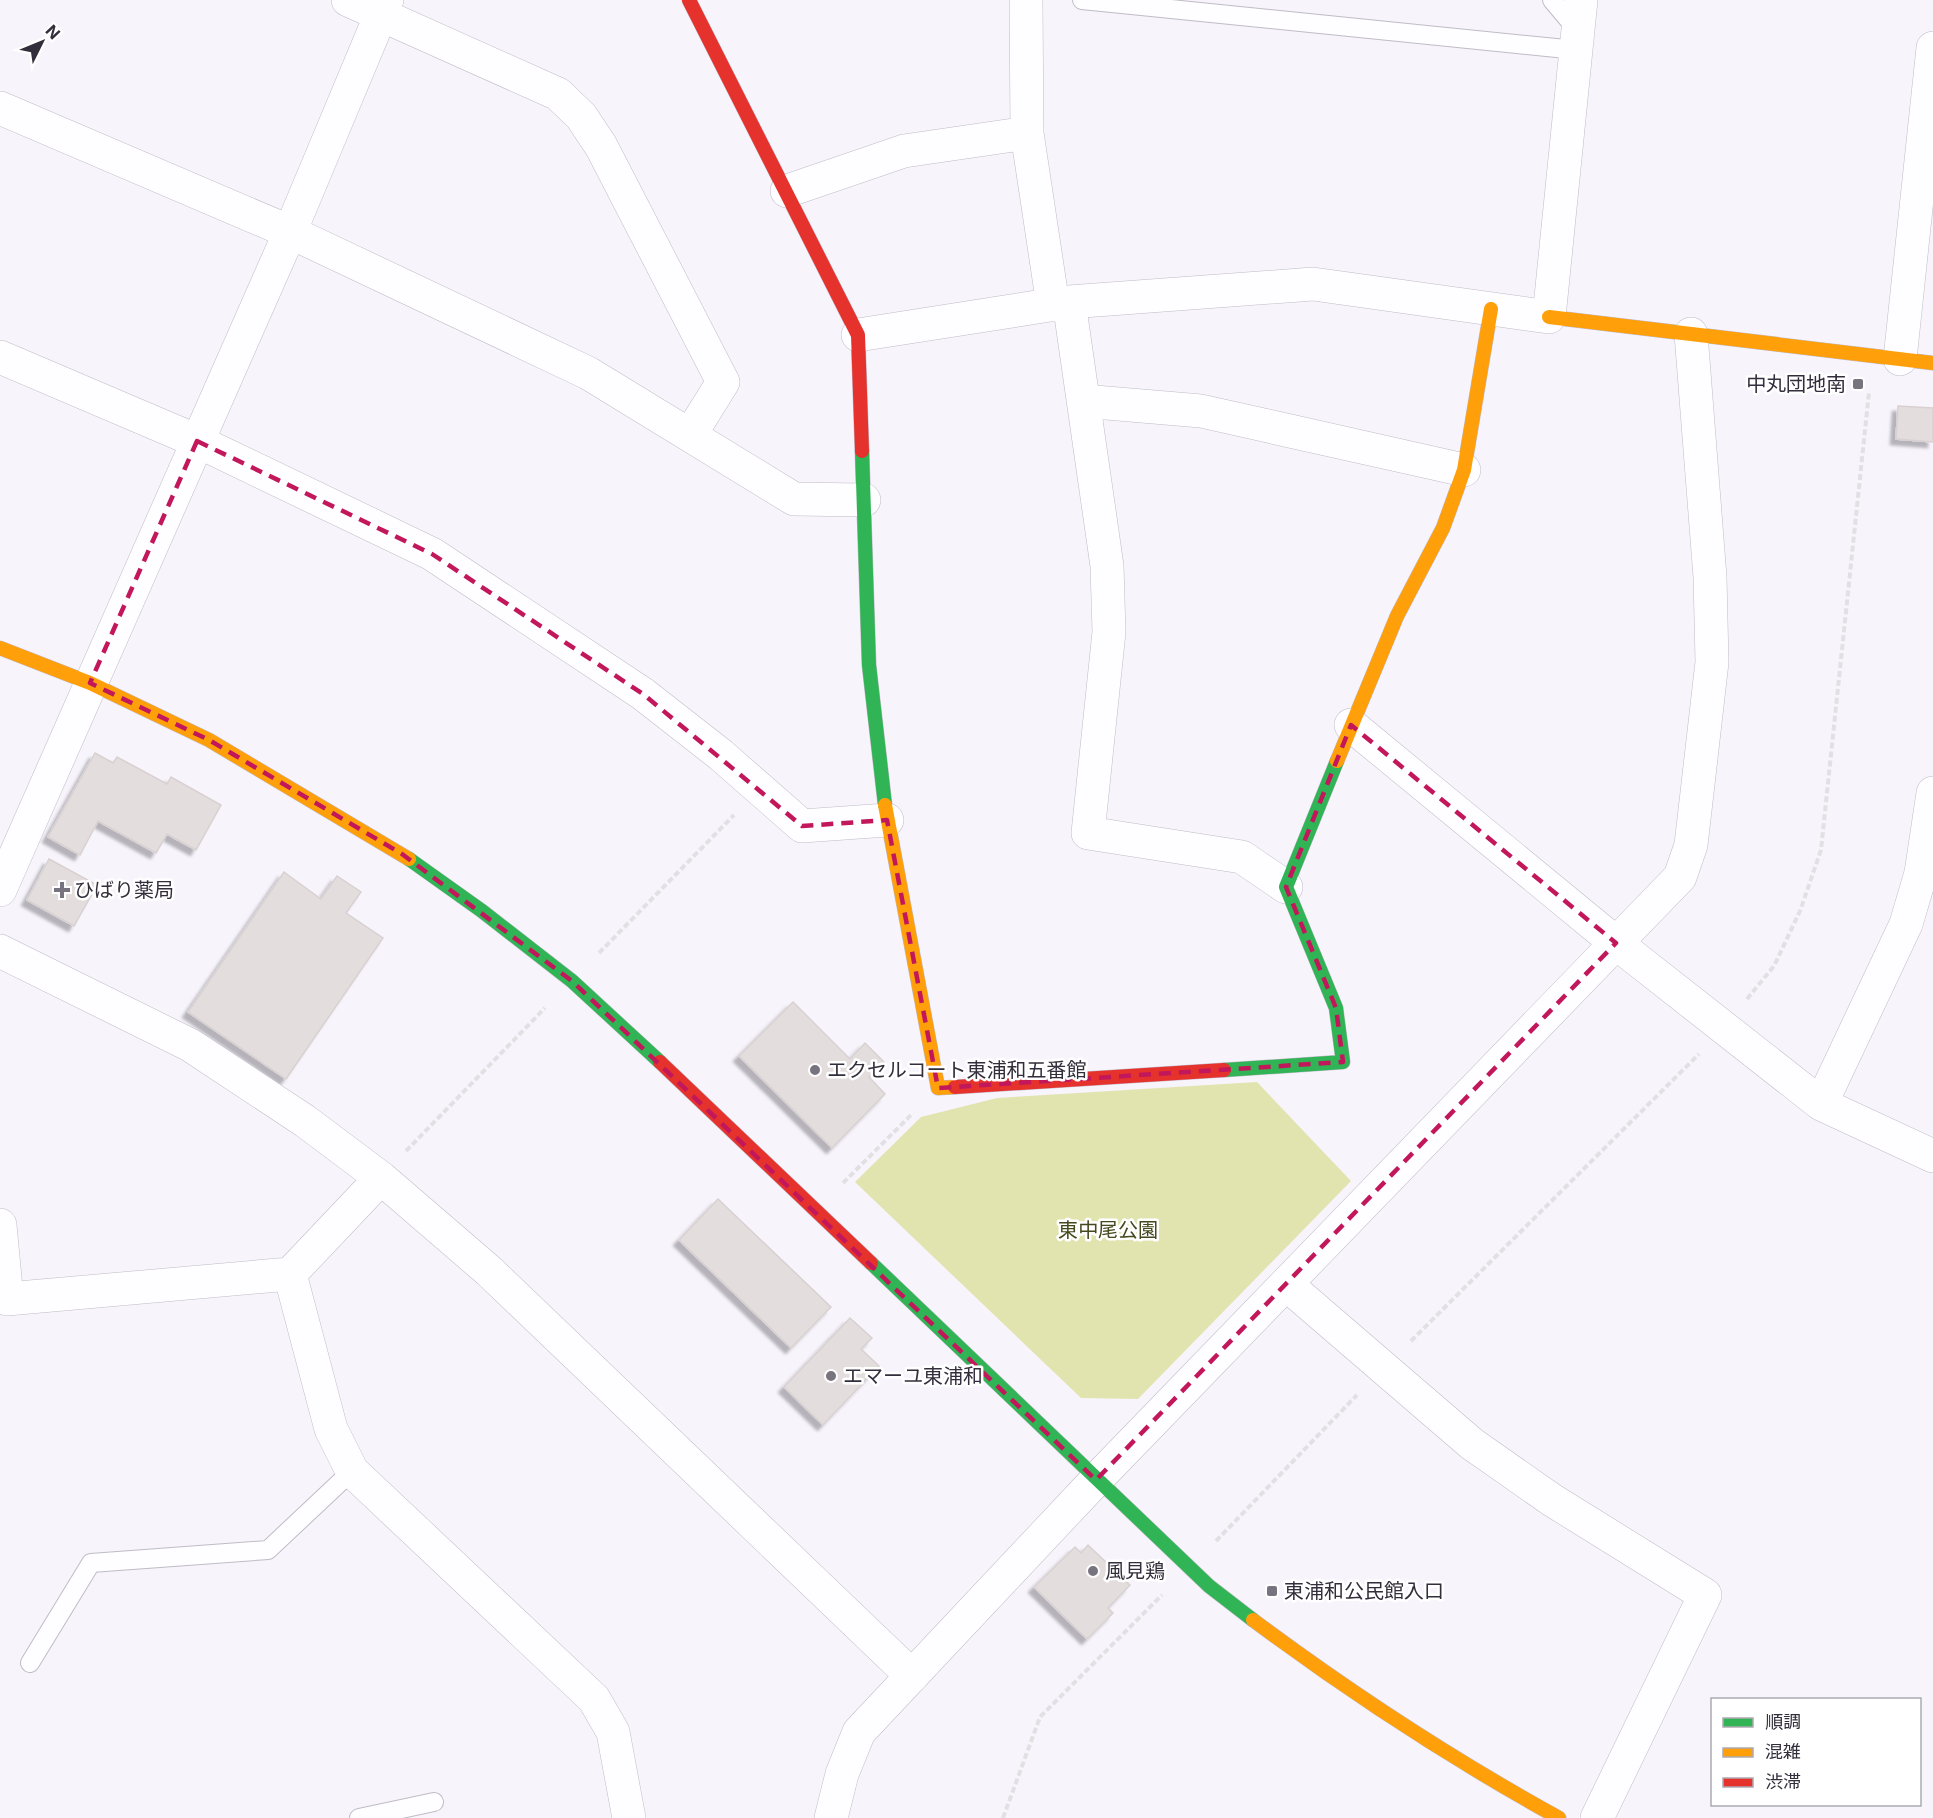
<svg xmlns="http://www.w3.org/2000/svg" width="1933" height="1818" viewBox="0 0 1933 1818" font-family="Inter,'Noto Sans JP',sans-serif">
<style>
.green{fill:#e2e4b0}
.building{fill:#e4dddd;stroke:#d9d1d1;stroke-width:1.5;filter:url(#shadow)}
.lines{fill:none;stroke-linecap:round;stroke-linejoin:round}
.lane-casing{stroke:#c0bcc6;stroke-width:20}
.street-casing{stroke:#c0bcc6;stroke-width:34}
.fast-casing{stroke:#c0bcc6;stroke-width:15}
.slow-casing{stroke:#c0bcc6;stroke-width:15}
.jam-casing{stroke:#c0bcc6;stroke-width:15}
.path{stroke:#e2e0e3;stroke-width:4;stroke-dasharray:6 3;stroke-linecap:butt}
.lane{stroke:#fefdff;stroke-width:18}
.street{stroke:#fefdff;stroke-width:33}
.fast{stroke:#30b455;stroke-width:14}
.slow{stroke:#ff9f0a;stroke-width:14}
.jam{stroke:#e5322d;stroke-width:14}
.marked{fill:none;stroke:#c2185b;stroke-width:4.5;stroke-dasharray:12 8;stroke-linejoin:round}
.poi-dot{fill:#77737f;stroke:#fff;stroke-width:2}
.labels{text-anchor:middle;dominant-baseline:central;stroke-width:5;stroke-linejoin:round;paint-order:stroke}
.poi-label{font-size:20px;fill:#322e3b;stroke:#fff;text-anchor:start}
.park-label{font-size:20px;fill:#46491f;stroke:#fff}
</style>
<defs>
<filter id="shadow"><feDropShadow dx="-5.5" dy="5.5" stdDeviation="1.5" flood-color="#0004"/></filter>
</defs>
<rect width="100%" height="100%" fill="#f7f4fc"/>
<path class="green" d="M1257,1082L1351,1181L1138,1399L1081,1398L855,1182L921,1117L997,1098Z"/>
<path class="building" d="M1898,406L1933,408V442L1896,439Z
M95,753L113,763L117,757L167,784L171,777L221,805L196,850L167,834L156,853L98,821L80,855L48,837Z
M49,859L97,885L74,926L27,900Z
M284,872L321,899L337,876L361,892L346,913L383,938L286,1079L188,1012Z
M793,1002L850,1059L865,1043L884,1062L869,1077L885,1094L832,1148L739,1056Z
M718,1199L831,1307L791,1348L679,1240Z
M850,1318L872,1338L861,1349L879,1366L823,1425L784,1387Z
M1088,1545L1130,1585L1108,1608L1113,1613L1087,1639L1034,1587L1075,1547L1081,1553Z"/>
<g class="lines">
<defs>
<path id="lane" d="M1082,0L1576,50
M1552,0L1578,31
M30,1663L91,1563L268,1550L352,1471
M359,1818L434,1802"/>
<path id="street" d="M348,0L558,94L581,116L601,146L723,382L690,435
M1026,0L1027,133L1053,305
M0,108L290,232L588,373L794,499L864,500
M787,191L904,151L1027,133
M1069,302L1107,566L1109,632L1088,833L1242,857L1286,887
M858,335L1069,302L1313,284L1549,317L1581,0
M0,357L197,441L432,554L643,694L721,755L802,826L887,820
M1900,359L1933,48
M1083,401L1201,411L1464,470
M1351,725L1616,943L1821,1104L1933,1156
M0,890L290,232L387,0
M0,951L190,1045L305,1121L381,1178L489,1271L912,1676
M1821,1104L1906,924L1921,873L1933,793
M0,1225L7,1299L290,1274L381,1178
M290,1274L331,1429L352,1471L594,1699L613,1732L629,1818
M1286,1284L1472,1444L1552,1500L1705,1595L1597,1818
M831,1818L842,1774L859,1732L1096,1480L1680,877L1691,845L1712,662L1710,577L1691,334"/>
<path id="fast" d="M862,451L869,665L885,805
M409,859L482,911L572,981L660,1062
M1224,1070L1343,1062L1336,1008L1286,887L1337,761
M871,1263L1209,1586L1253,1620"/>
<path id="slow" d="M1549,317L1933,363
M0,648L90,683L209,740L409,859
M1337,761L1397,616L1443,528L1464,470L1491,309
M885,805L938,1088L955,1087
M1253,1620C1351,1693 1452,1759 1559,1818"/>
<path id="jam" d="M689,0L858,335L862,451
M660,1062L871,1263
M955,1087L1224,1070"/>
</defs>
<use href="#lane" class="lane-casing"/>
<use href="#street" class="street-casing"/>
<use href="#fast" class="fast-casing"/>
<use href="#slow" class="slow-casing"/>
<use href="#jam" class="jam-casing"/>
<path class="path" d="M599,953L734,815
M1747,999L1774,966L1800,911L1821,850L1869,392
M406,1151L545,1008
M843,1183L912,1114
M1411,1341L1699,1054
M1216,1541L1357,1395
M1003,1818L1040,1717L1162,1595"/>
<use href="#lane" class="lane"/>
<use href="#street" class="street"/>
<use href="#fast" class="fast"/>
<use href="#slow" class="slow"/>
<use href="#jam" class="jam"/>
</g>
<path class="marked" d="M197,441L432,554L643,694L802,826L887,820L938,1088L1343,1062L1336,1008L1286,887L1351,725L1616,943L1096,1480L572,981L402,854L209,740L90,683Z"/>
<g class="poi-dot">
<rect x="1852" y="378" width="12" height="12" rx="3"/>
<path d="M59 881h6v6h6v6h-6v6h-6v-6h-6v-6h6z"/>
<circle cx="815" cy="1070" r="6"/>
<circle cx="831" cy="1376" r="6"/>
<circle cx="1093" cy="1571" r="6"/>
<rect x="1266" y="1585" width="12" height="12" rx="3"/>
</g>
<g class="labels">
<g class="poi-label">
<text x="1846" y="384" text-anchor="end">中丸団地南</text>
<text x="74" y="890">ひばり薬局</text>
<text x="827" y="1070">エクセルコート東浦和五番館</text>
<text x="843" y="1376">エマーユ東浦和</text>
<text x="1105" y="1571">風見鶏</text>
<text x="1284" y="1591">東浦和公民館入口</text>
</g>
<g class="park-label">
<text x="1108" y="1230">東中尾公園</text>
</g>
</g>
<rect x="1711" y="1698" width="210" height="108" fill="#ffffff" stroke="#adabb1" stroke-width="1.5"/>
<rect x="1723" y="1718" width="30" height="9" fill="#30b455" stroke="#adabb1" stroke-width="1.5"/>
<text x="1765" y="1728" font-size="18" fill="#322e3b">順調</text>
<rect x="1723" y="1748" width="30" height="9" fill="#ff9f0a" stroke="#adabb1" stroke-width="1.5"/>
<text x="1765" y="1758" font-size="18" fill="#322e3b">混雑</text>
<rect x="1723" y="1778" width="30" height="9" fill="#e5322d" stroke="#adabb1" stroke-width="1.5"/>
<text x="1765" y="1788" font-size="18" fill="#322e3b">渋滞</text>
<g transform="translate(42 42) rotate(47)" stroke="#ffffff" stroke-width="4.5" paint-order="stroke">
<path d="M0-4.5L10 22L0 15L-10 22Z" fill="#322e3b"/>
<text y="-9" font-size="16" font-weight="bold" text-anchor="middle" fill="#322e3b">N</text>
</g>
</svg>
